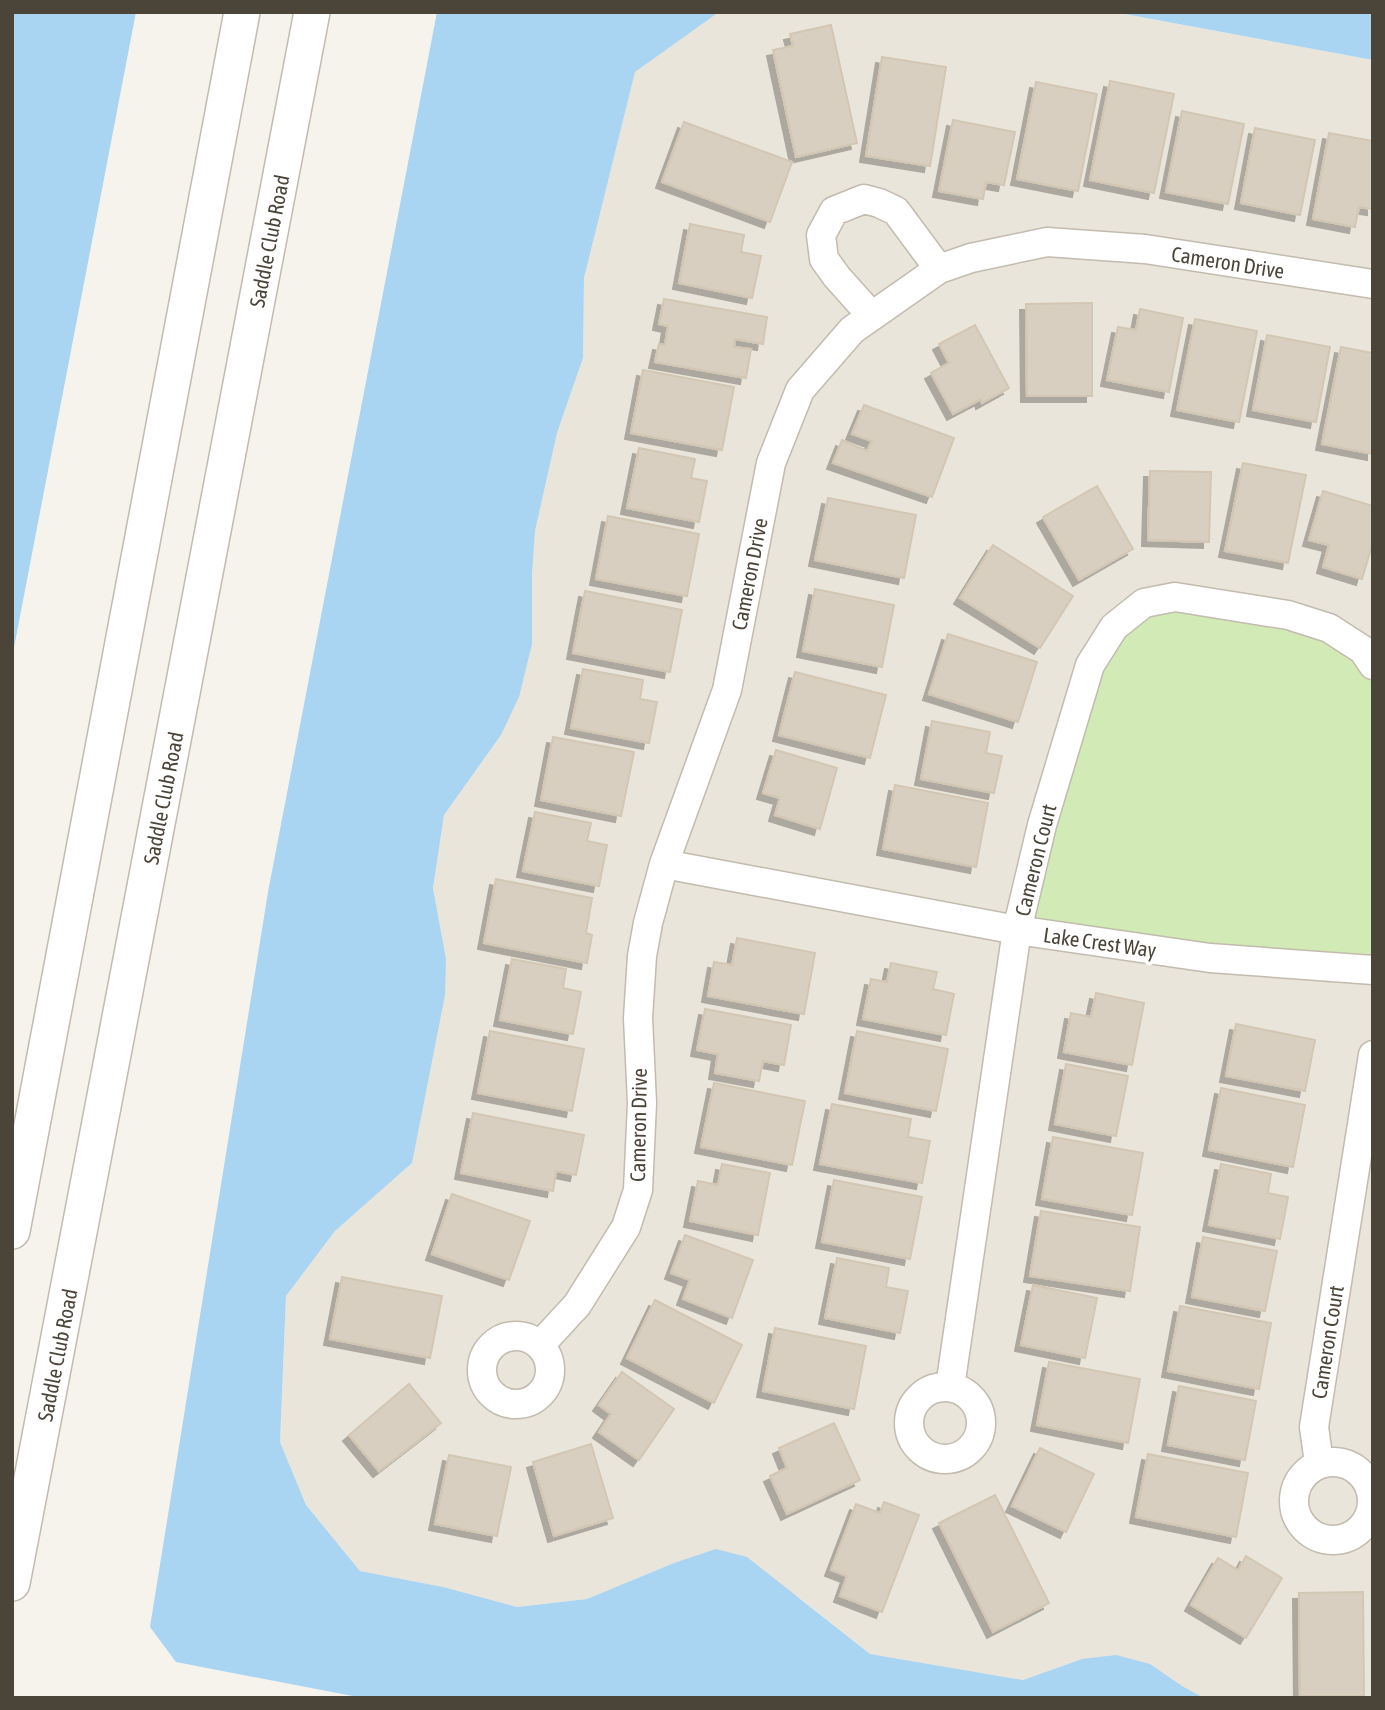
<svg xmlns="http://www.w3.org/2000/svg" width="1385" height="1710" viewBox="0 0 1385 1710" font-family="'Asap Condensed',sans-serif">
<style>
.residential{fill:#eae5da}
.green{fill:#d2eab5}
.water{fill:#a9d4f2}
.building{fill:#d8cfc1;stroke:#d3c7b4;stroke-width:2;filter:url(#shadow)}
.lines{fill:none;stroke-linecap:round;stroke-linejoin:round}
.minor-casing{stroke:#c2bbae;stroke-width:31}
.tertiary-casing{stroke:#c2bbae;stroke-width:38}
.minor{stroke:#fff;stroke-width:28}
.tertiary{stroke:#fff;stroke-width:35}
.labels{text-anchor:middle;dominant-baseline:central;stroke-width:7;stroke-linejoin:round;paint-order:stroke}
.street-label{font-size:21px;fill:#4b4439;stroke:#fff}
</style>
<defs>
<filter id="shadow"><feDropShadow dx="-6" dy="6" stdDeviation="0" flood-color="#0004"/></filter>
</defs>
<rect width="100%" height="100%" fill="#f6f3ec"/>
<path class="residential" d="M719,12H1114L1373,60V1698H1204L1182,1686L1082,1659L1023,1680L870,1654L800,1598L674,1563L587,1599L516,1607L443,1587L360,1571L306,1505L280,1442L286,1296L335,1231L412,1163L446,959L433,888L444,815L501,735L532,575L535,531L557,433L583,358L584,278L635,72Z"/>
<path class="green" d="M1144,603L1288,615L1373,665V970L1017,930L1090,665Z"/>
<path class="water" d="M12,12H136L12,658Z
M437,12H719L635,72L584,278L583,358L557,433L535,531L532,575V644L519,697L501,735L444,815L433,888L446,959L445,995L412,1163L335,1231L286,1296L280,1442L306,1505L360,1571L443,1587L517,1607L587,1599L674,1563L716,1549L747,1557L870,1654L1023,1680L1082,1659L1116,1655L1150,1664L1182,1686L1204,1698H363L176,1662L150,1627L268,892Z
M1114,12H1373V60Z"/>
<path class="building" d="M831,25L857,143L796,157L773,50L793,46L790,34Z
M882,57L946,67L930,166L866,156Z
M1110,81L1174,94L1154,193L1090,180Z
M1036,82L1097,94L1078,191L1017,179Z
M1182,111L1244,124L1228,204L1166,192Z
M953,120L1015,132L1004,185L986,182L983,199L939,191Z
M684,122L792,162L770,222L662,182Z
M1255,128L1315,140L1300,215L1241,203Z
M1329,133L1373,141V209L1359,207L1355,227L1313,219Z
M690,224L744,235L741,252L761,256L752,298L679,283Z
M664,299L767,317L763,344L735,339L734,347L751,349L746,378L655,362L659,344L665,345L668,326L659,324Z
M1092,303V396H1027L1026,304Z
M1140,309L1183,318L1169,392L1107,380L1118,327L1136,330Z
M1195,319L1257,331L1239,422L1177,410Z
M975,325L1009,388L982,403L981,399L953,414L931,373L949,363L939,344Z
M1267,335L1330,347L1316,422L1253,410Z
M1341,347L1373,353V454L1322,444Z
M643,370L734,387L722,450L631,433Z
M864,405L954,438L932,497L833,463L842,440L867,451L872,441L852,434Z
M639,448L695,459L691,478L707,481L699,522L627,508Z
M1243,463L1306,475L1288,563L1225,551Z
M1150,471L1211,472L1209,542L1148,540Z
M1097,486L1133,549L1079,580L1043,517Z
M1323,491L1373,506V542L1362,579L1323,567L1329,545L1309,540Z
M828,498L916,515L904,578L815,560Z
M608,516L699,534L687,596L596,579Z
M993,545L1073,596L1040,648L960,598Z
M815,589L894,605L882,667L803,651Z
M585,591L682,610L670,672L573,653Z
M948,634L1037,662L1018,722L929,694Z
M583,669L643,680L640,699L657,702L649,743L571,728Z
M795,672L886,695L870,758L779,735Z
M932,721L990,732L986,753L1002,756L994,793L921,779Z
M553,737L634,752L621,816L541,800Z
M776,750L837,768L820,829L775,815L780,798L763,793Z
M895,785L988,803L976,867L883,849Z
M535,812L591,823L587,841L607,845L599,886L523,871Z
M496,879L592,898L586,933L592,935L587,963L484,943Z
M737,938L815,953L804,1014L708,996L714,962L732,965Z
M512,959L566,969L563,988L581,992L573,1034L500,1020Z
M891,963L937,972L933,989L954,994L946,1035L863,1019L871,979L887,982Z
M1096,993L1144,1003L1132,1065L1064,1052L1071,1013L1091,1017Z
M705,1009L791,1025L784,1065L763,1061L759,1081L715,1073L718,1054L697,1050Z
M1236,1024L1315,1040L1305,1091L1226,1076Z
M490,1031L584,1049L572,1111L478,1093Z
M857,1031L948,1049L936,1111L845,1093Z
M1066,1064L1128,1076L1116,1136L1055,1124Z
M714,1083L805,1101L792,1165L701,1147Z
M1221,1088L1305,1105L1293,1167L1209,1150Z
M832,1104L911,1119L908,1137L930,1141L922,1183L820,1164Z
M473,1113L584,1135L576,1175L556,1171L553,1191L461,1173Z
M1053,1137L1143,1153L1132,1215L1042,1199Z
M722,1164L770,1173L758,1235L690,1221L698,1181L718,1185Z
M1221,1164L1271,1174L1268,1193L1288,1197L1280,1239L1209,1225Z
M834,1180L922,1197L910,1259L822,1242Z
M452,1194L530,1221L509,1280L432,1254Z
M1041,1211L1140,1227L1130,1291L1030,1276Z
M685,1235L753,1260L732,1318L683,1299L690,1280L671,1273Z
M1203,1237L1277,1251L1265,1311L1192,1297Z
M837,1258L889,1268L886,1287L908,1291L900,1333L825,1318Z
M342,1277L442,1296L430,1358L330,1339Z
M1033,1285L1097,1298L1085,1358L1021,1345Z
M655,1300L742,1345L714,1403L627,1358Z
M1180,1306L1271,1323L1259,1389L1168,1371Z
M775,1328L866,1346L854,1409L763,1391Z
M1049,1362L1140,1379L1128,1443L1037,1425Z
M622,1372L674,1409L639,1460L599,1432L611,1414L599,1405Z
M409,1384L441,1423L379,1471L349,1435Z
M1179,1386L1256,1401L1245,1460L1168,1445Z
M834,1423L860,1480L787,1514L770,1476L787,1468L779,1448Z
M591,1444L613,1518L554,1536L533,1462Z
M1040,1448L1094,1474L1066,1532L1012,1506Z
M1148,1454L1248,1473L1236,1537L1136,1517Z
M449,1455L511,1467L497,1536L435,1524Z
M995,1495L1049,1603L993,1632L939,1523Z
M884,1502L919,1515L882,1612L840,1596L847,1576L831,1570L856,1504L880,1513Z
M1246,1556L1282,1578L1246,1638L1191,1605L1218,1558L1238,1570Z
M1363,1592L1364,1696H1300L1299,1593Z"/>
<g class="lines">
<defs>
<path id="minor" d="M871,315L837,277L824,259L821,235L834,211L864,199L879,203L896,211L939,269
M664,864L1017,930L1210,958L1373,970
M482 1370a34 34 0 1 1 68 0a34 34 0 1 1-68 0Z
M540,1345L577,1305L626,1227L638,1190L642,1103L638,1018L642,956L648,923L664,864L727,690L771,463L800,390L852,330L939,269L971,258L1047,242L1145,249L1373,284
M909 1423a36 36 0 1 1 72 0a36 36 0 1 1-72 0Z
M950,1387L1017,930L1042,825L1090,665L1114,627L1144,603L1175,597L1288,615L1329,628L1363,650L1373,665
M1294 1501a39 39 0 1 1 78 0a39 39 0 1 1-78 0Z
M1319,1463L1314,1427L1373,1055"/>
<path id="tertiary" d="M12,1231L242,12
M12,1583L312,12"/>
</defs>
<use href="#minor" class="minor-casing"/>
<use href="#tertiary" class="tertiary-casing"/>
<use href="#minor" class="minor"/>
<use href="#tertiary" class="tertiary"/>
</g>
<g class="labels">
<g class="street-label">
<text transform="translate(269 241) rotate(-79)">Saddle Club Road</text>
<text transform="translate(1228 262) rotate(9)">Cameron Drive</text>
<text transform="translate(749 574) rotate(-79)">Cameron Drive</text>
<text transform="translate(163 798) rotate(-79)">Saddle Club Road</text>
<text transform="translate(1035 860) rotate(-76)">Cameron Court</text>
<text transform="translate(1100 942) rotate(8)">Lake Crest Way</text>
<text transform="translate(638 1125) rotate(-89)">Cameron Drive</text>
<text transform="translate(1327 1342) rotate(-81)">Cameron Court</text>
<text transform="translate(57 1355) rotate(-79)">Saddle Club Road</text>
</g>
</g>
<rect width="1385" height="1710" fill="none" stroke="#4b4439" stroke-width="28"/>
</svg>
